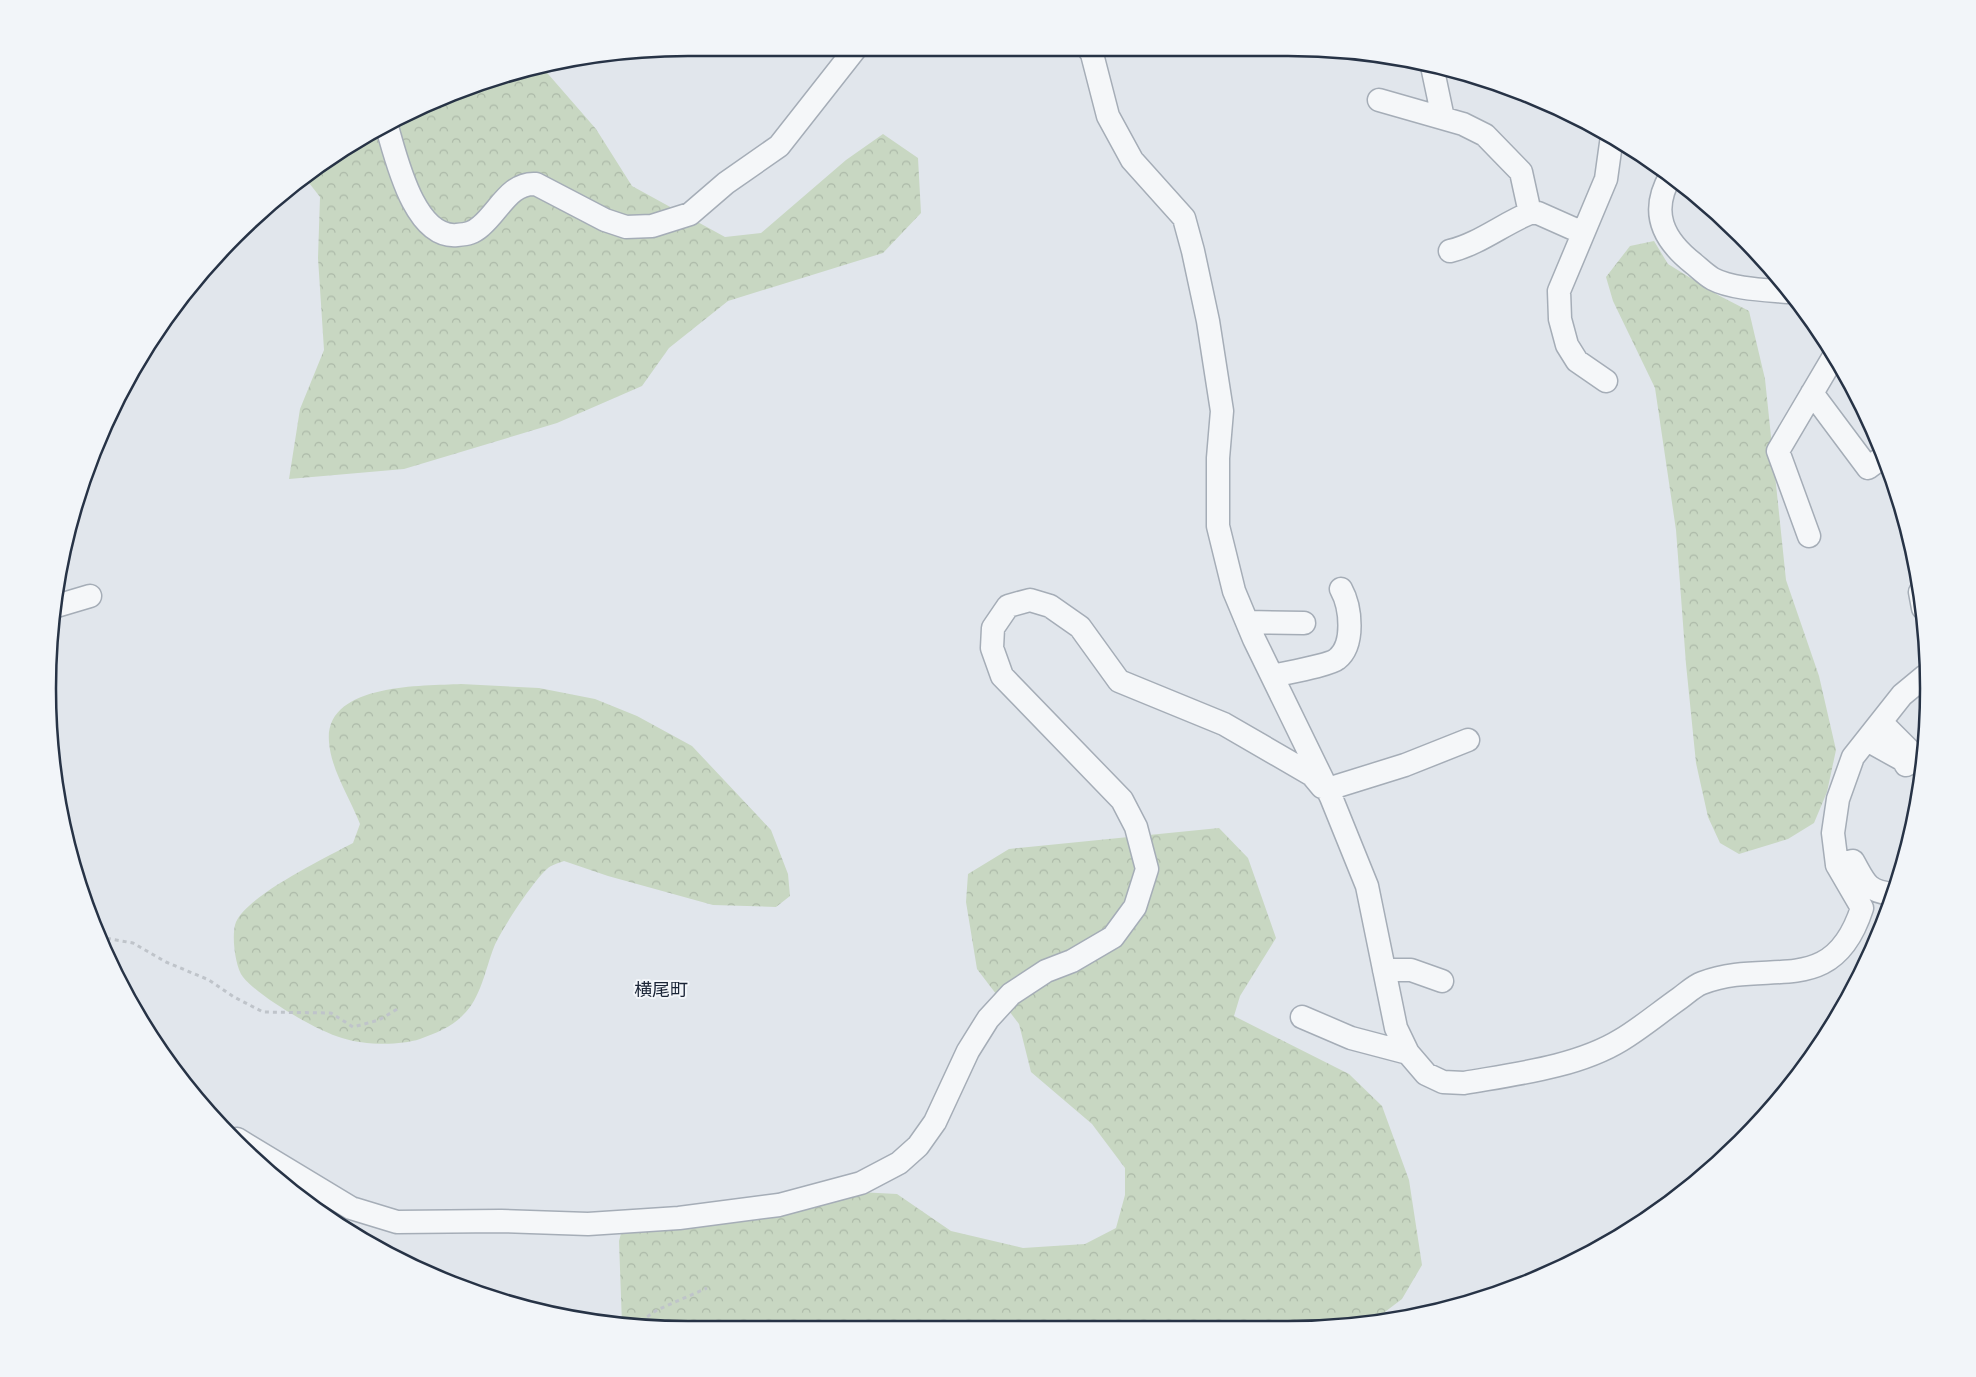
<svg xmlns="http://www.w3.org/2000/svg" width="1976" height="1377" viewBox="0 0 1976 1377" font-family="Overpass,'Noto Sans JP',sans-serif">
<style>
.forest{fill:url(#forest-crowns)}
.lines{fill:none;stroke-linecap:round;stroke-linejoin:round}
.minor-casing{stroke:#a5adb7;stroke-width:25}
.path{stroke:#bfc4ca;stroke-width:3;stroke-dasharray:4 4;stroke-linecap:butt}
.minor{stroke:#f5f7f9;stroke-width:22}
.labels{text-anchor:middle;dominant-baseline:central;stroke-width:4;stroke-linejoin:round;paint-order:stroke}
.quarter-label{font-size:18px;fill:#1a2436;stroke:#f2f5f9}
.rim{fill:none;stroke:#273346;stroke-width:2.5}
</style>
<defs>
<pattern id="forest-crowns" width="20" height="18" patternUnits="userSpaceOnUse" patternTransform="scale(1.25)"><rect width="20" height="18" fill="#c8d7c2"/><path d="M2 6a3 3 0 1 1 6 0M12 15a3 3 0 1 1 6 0" fill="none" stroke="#acb9a8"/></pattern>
</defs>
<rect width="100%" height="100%" fill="#e1e6ec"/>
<path class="forest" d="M542,67L596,129L632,186L725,237L761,233L846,160L883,134L918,158L921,213L883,253L728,301L669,348L642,386L557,423L404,469L289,479L300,409L324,350L318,258L320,197L306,179L333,155L443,96L522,69Z
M1654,241L1668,264L1718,295L1749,311L1765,379L1786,580L1819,676L1836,750L1827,792L1814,823L1788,839L1739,854L1720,843L1708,817L1696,763L1686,664L1676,530L1655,388L1613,301L1606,277L1630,246Z
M461,684L539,688L595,699L637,716L692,746L771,830L788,874L790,896L776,907L713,905L608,876L564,861C559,863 551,865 547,869C534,880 500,931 494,947C485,970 481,998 463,1015C452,1027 436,1033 420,1039C399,1046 363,1045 342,1038C317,1031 259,997 243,977C235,967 231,934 236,922C248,895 325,858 353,843L360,824C350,798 331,770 329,742C324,683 422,686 461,684Z
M1219,828L1248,858L1276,938L1240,996L1234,1016L1349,1074L1382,1106L1409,1180L1422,1265L1402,1299L1369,1324L647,1328L622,1324L619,1241L624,1222L859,1192L897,1194L951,1231L1023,1248L1085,1244L1116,1228L1125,1195V1168L1092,1124L1031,1072L1019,1024L977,969L966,902L968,874L1009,849Z"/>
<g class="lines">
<defs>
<path id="minor" d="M1088,48L1092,54L1108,116L1132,160L1184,218L1193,251L1208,321L1222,411L1218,458V526L1234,591L1254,639L1331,797L1367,886L1396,1028L1408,1053L1426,1074L1443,1082L1464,1083C1515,1074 1577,1067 1621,1040C1641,1028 1660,1012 1680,998C1687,993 1694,986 1702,983C1769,957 1832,1001 1862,908L1837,865L1833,833L1838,799L1853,757L1902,695L1925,676
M1432,66L1443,118
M1379,100L1463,124L1485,135L1521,172L1530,213H1538L1583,233
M387,127C396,157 414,239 457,235C468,234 473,233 481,226C499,211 510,182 536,184L605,220L626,227L652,226L690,214L726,183L779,146L856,48
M1671,175C1649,212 1663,240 1694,264C1700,269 1706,275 1713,279C1732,289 1767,290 1788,292
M1450,251C1479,244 1503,224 1530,213
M1606,381L1577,361L1567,345L1560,319L1559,291L1606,179L1612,136
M1812,393L1868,468L1883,457
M1809,536L1778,451L1834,356
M1920,592L1923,608
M53,607L90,596
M1247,622L1304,623
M1273,676C1285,673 1330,665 1337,659C1355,645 1351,607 1341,589
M1881,722L1913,754L1921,766
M1867,740L1903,760L1906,765
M1328,789L1405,765L1468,740
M1837,865L1853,861C1865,882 1866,891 1892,894
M1384,970H1411L1442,981
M1302,1017L1351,1038L1408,1053
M237,1139L351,1208L397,1222L501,1221L588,1224L679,1218L779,1205L861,1183L899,1163L918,1146L935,1122L968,1051L988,1019L1011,994L1046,971L1072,961L1113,937L1135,907L1147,869L1136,827L1122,800L1002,676L992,648L993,628L1008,606L1030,600L1050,606L1080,627L1119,681L1224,724L1312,775L1322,787"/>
</defs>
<use href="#minor" class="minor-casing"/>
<path class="path" d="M99,937L133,943L166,962L209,980L234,997L263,1012L331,1013L353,1027L379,1020L399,1008
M634,1326L657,1310L707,1288"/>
<use href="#minor" class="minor"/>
</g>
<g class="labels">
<g class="quarter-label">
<text x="661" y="991">横尾町</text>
</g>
</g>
<path d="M0 0H1976V1377H0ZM688 56H1288A632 632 0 0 1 1920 688V689A632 632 0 0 1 1288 1321H688A632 632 0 0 1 56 689V688A632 632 0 0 1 688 56Z" fill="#f2f5f9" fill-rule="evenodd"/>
<path class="rim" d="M688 56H1288A632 632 0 0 1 1920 688V689A632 632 0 0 1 1288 1321H688A632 632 0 0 1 56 689V688A632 632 0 0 1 688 56Z"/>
</svg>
